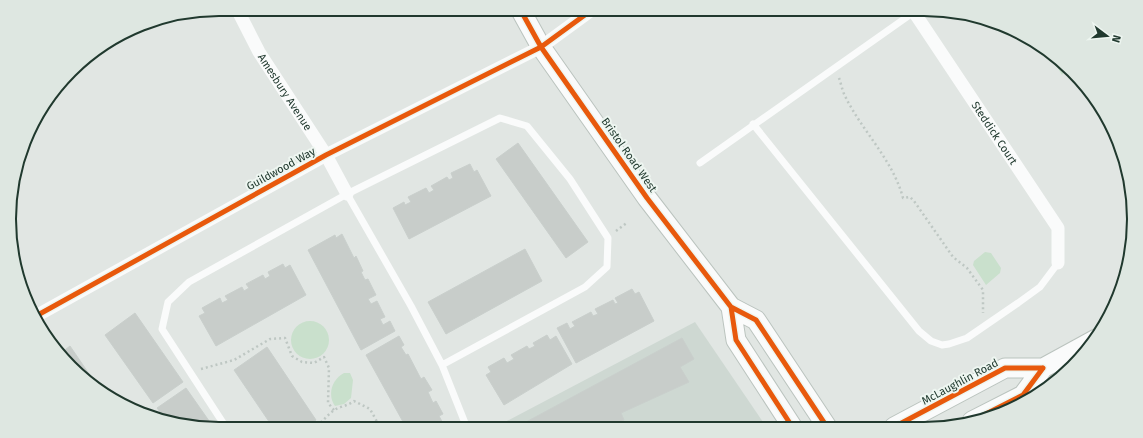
<svg xmlns="http://www.w3.org/2000/svg" width="1143" height="438" viewBox="0 0 1143 438" font-family="'Fira Sans',sans-serif">
<style>
.built{fill:#ced8d2}
.green{fill:#c9e0cc}
.building{fill:#c8cdca;stroke:#c9cfcc}
.lines{fill:none;stroke-linecap:round;stroke-linejoin:round}
.secondary-casing{stroke:#bac3be;stroke-width:21}
.path{stroke:#bec7c3;stroke-width:2.5;stroke-dasharray:2 3;stroke-linecap:butt}
.lane{stroke:#fafbfb;stroke-width:7}
.street{stroke:#fafbfb;stroke-width:13}
.secondary{stroke:#fafbfb;stroke-width:19}
.cycleway-casing{stroke:#eef6f1;stroke-width:8}
.cycleway{stroke:#e8590c;stroke-width:5}
.labels{text-anchor:middle;dominant-baseline:central;stroke-width:4;stroke-linejoin:round;paint-order:stroke}
.street-label{font-size:11px;fill:#20392e;stroke:#eef6f1}
.rim{fill:none;stroke:#20392e;stroke-width:2}
</style>
<rect width="100%" height="100%" fill="#e1e6e3"/>
<path class="built" d="M695,322L767,428H504L505,422Z"/>
<path class="green" d="M1047,50L1052,53L1066,69L1062,75Z
M985,252L991,253L1001,268L1000,273L986,285L973,265L974,261Z
M291 340a19 19 0 1 1 38 0a19 19 0 1 1-38 0Z
M344,373H350L353,380L351,398L344,404L335,406C327,395 332,379 344,373Z"/>
<path class="building" d="M518,143L588,242L566,258L496,159Z
M470,164L474,172L477,170L491,196L409,239L393,208L404,202L405,205L411,202L408,197L426,188L429,193L434,190L431,186L447,177L449,180L453,178L451,173Z
M342,234L354,258L356,256L363,271L361,272L365,280L368,279L376,295L368,299L371,304L377,301L385,317L380,319L383,325L390,321L395,331L361,350L308,250L335,235L336,238Z
M525,249L542,281L446,334L428,302Z
M283,264L285,268L290,265L306,295L216,346L199,316L205,313L202,308L220,298L222,303L228,300L225,296L242,287L244,291L249,288L246,284L263,275L265,279L270,276L268,272Z
M632,289L635,294L639,292L654,321L576,363L557,328L567,323L570,329L575,326L572,322L591,312L593,316L598,314L595,309L613,300L615,304L618,303L615,298Z
M135,313L183,382L153,403L105,335Z
M547,335L550,340L556,336L572,364L504,405L486,375L491,372L488,367L504,358L507,363L514,359L511,355L527,346L529,349L535,346L533,343Z
M399,336L404,345L401,347L406,355L408,354L421,379L424,377L432,390L428,392L433,403L436,401L443,414L439,416L445,427L449,425L451,428L407,429L366,355Z
M682,338L694,359L680,367L689,382L621,413L624,420L609,428H515Z
M70,346L100,390L91,386L61,353Z
M267,347L316,420L303,429H274L234,370Z
M186,388L214,428L168,422L157,408Z
M375,423L378,429H365Z"/>
<g class="lines">
<defs>
<path id="secondary" d="M520,9L541,47L647,198L731,307L756,320L827,427
M731,307L736,340L793,428
M972,421L1023,395L1043,368L1096,339
M894,427L1005,368H1043"/>
</defs>
<use href="#secondary" class="secondary-casing"/>
<path class="path" d="M839,78C841,83 842,90 845,96C862,131 893,160 903,198L910,197L914,201L953,257L967,268L983,290V313
M616,231L628,222
M201,369L234,360L270,339L285,338L292,356L302,362L314,363L324,357L329,368L328,403L334,410
M313,429C322,423 326,416 333,411C339,406 346,407 354,401L370,409L381,429"/>
<path class="lane" d="M753,124L919,331L931,341L942,345L949,344L967,338L1018,303L1040,287L1058,263
M700,163L914,12
M347,194L411,306L442,365L467,428
M227,429L162,329L168,302L189,282L347,194L500,118L527,126L570,179L608,238L607,267L585,287L442,365"/>
<g class="street">
<path id="s1" d="M237,9L259,52L326,155L347,194"/>
<path id="s2" d="M912,9L1058,228V263"/>
<path d="M36,316L326,155L541,47L593,9"/>
</g>
<use href="#secondary" class="secondary"/>
<defs>
<path id="cycleway" d="M520,9L541,47L647,198L731,307L756,320L827,427
M731,307L736,340L793,428
M36,316L326,155L541,47L593,9
M972,421L1023,395L1043,368
M894,427L1005,368H1043"/>
</defs>
<use href="#cycleway" class="cycleway-casing"/>
<use href="#cycleway" class="cycleway"/>
</g>
<g class="labels">
<g class="street-label">
<text stroke="none"><textPath href="#s1" startOffset="96">Amesbury Avenue</textPath></text>
<text stroke="none"><textPath href="#s2" startOffset="149">Steddick Court</textPath></text>
<text transform="translate(629 155) rotate(55)">Bristol Road West</text>
<text transform="translate(281 169) rotate(-29)">Guildwood Way</text>
<text transform="translate(960 382) rotate(-28)">McLaughlin Road</text>
</g>
</g>
<path d="M0 0H1143V438H0ZM219 16H924A203 203 0 0 1 1127 219V219A203 203 0 0 1 924 422H219A203 203 0 0 1 16 219V219A203 203 0 0 1 219 16Z" fill="#dee7e1" fill-rule="evenodd"/>
<path class="rim" d="M219 16H924A203 203 0 0 1 1127 219V219A203 203 0 0 1 924 422H219A203 203 0 0 1 16 219V219A203 203 0 0 1 219 16Z"/>
<g transform="translate(1107 36) rotate(106)" stroke="#eef6f1" stroke-width="3" paint-order="stroke">
<path d="M0-3L7 15L0 10L-7 15Z" fill="#20392e"/>
<text y="-6" font-size="11" font-weight="bold" text-anchor="middle" fill="#20392e">N</text>
</g>
</svg>
